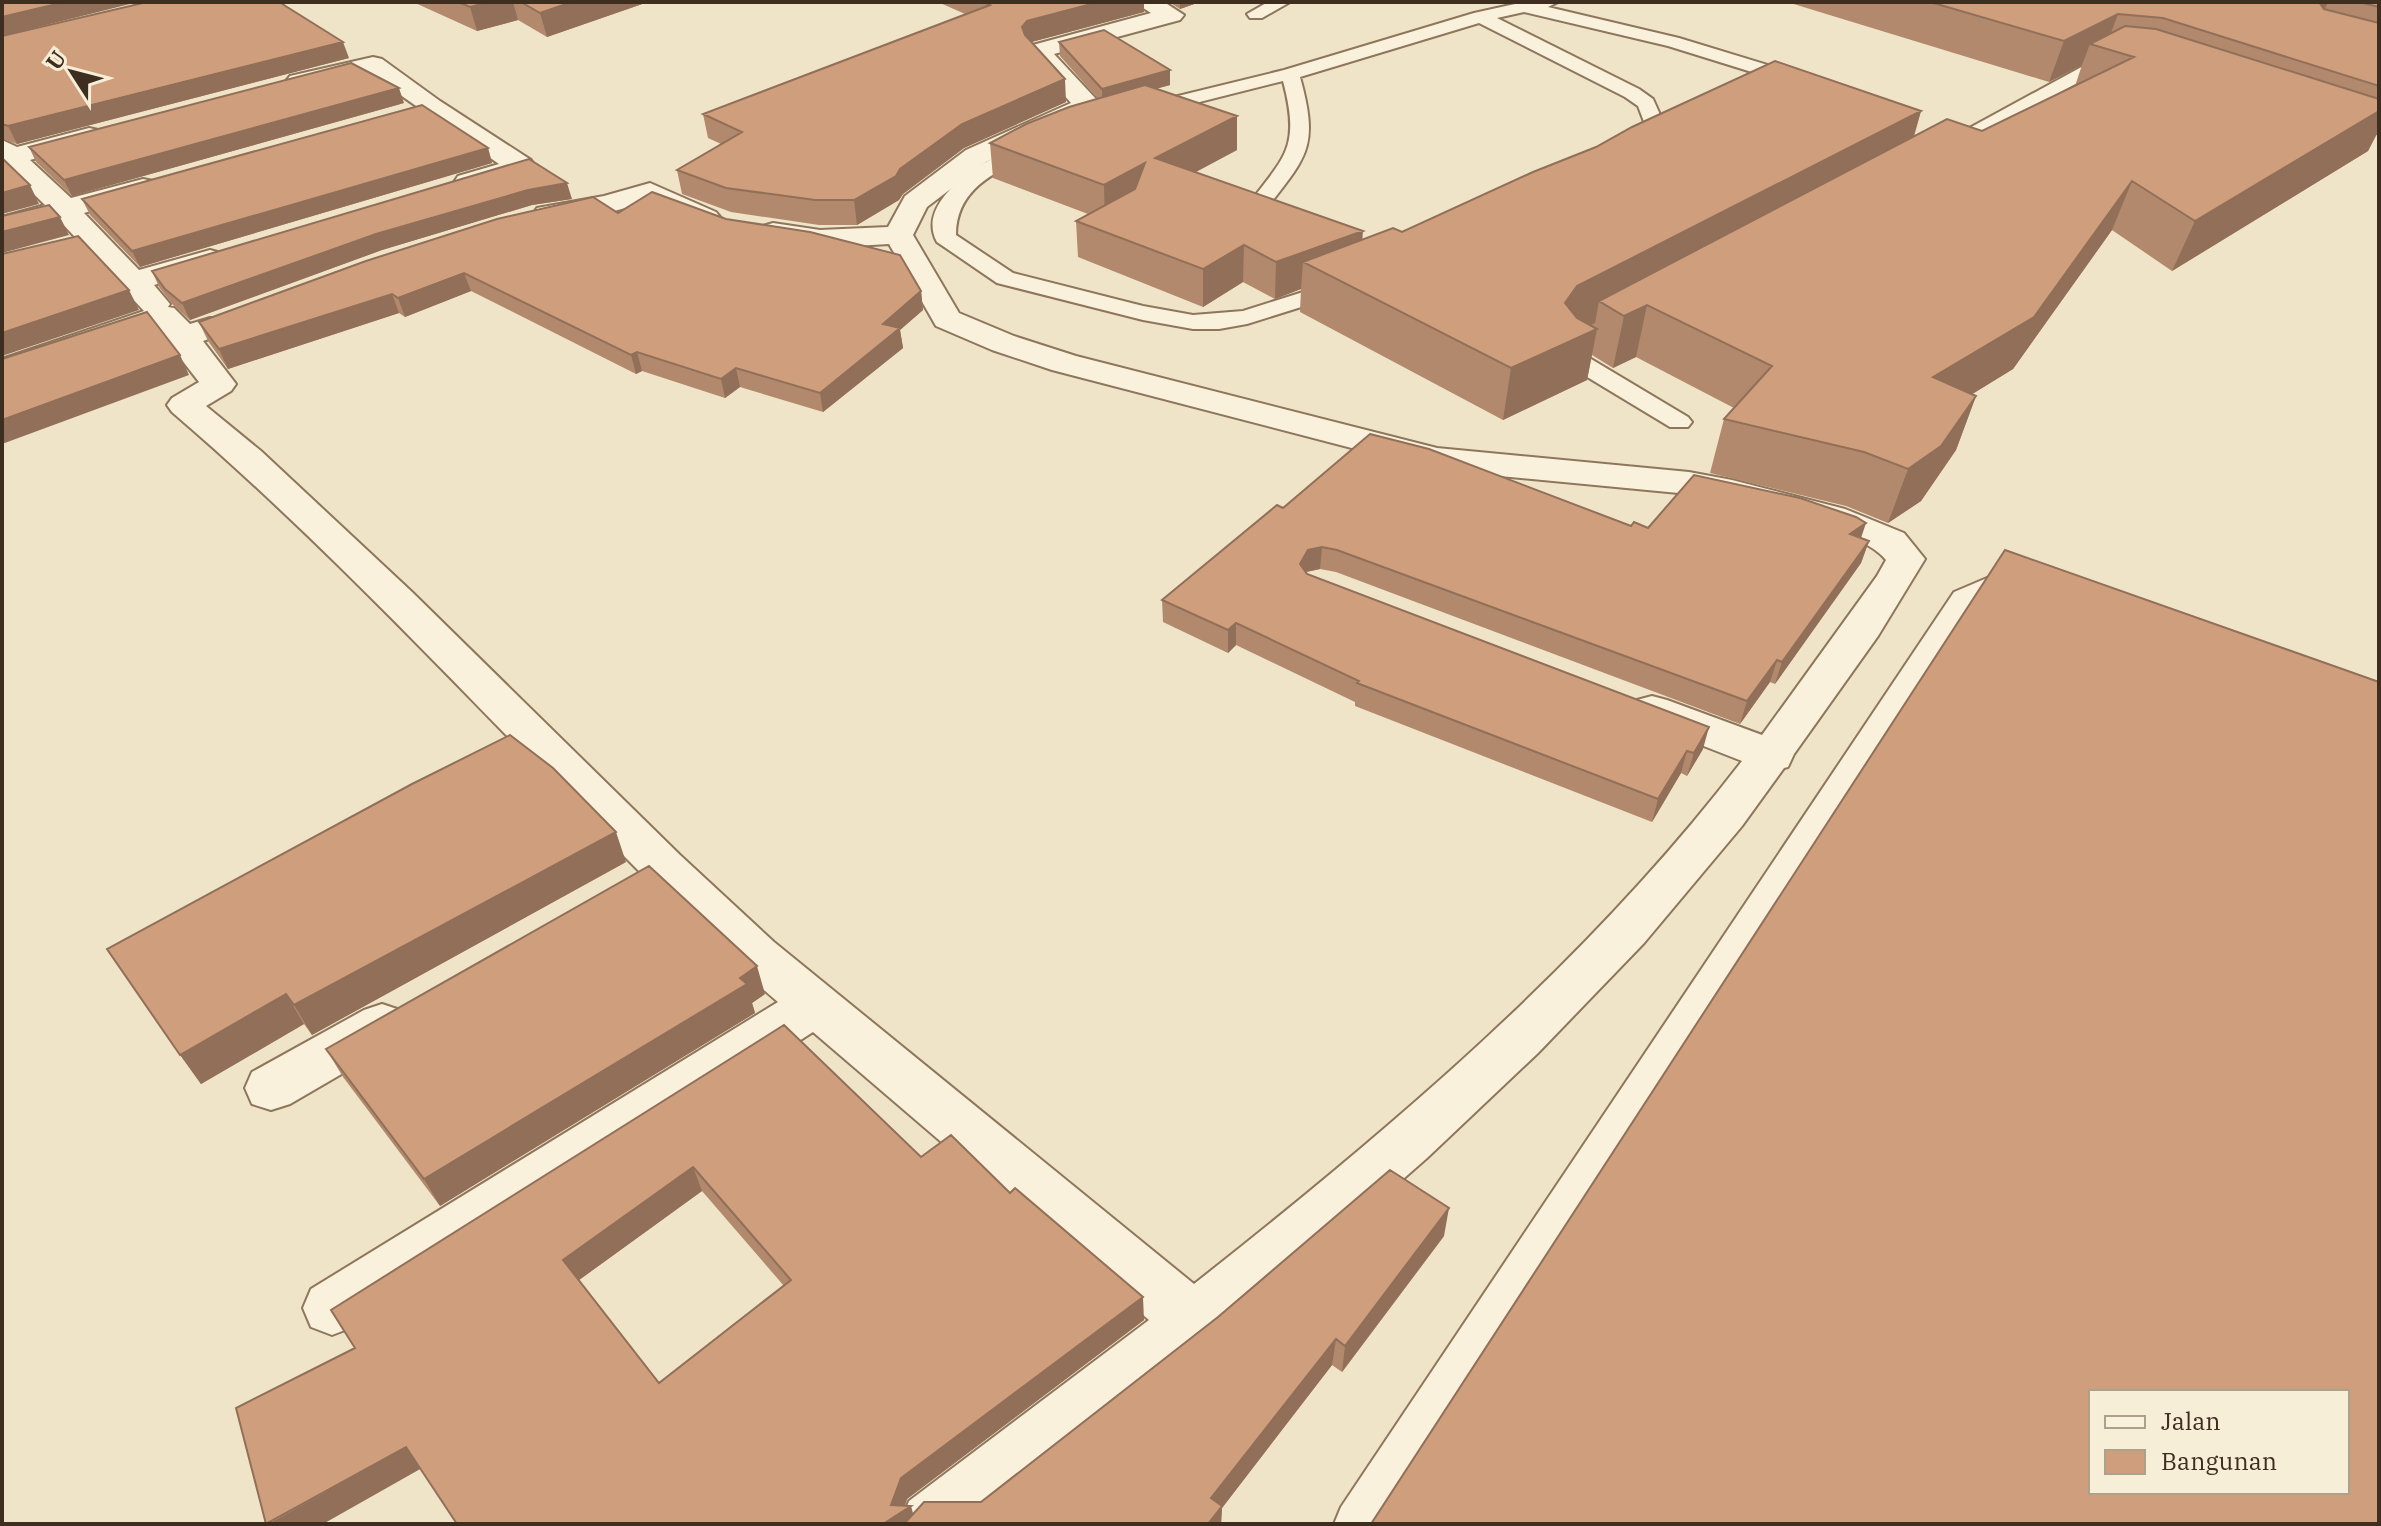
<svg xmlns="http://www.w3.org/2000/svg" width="2381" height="1526" viewBox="0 0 2381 1526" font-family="'IBM Plex Serif',serif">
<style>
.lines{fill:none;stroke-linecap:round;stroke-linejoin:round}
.lane-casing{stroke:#8d765c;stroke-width:4}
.street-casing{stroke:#8d765c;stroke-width:4}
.lane{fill:#faf1dc;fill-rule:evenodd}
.street{fill:#faf1dc;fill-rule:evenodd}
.wall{fill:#b2896c;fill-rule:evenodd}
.shaded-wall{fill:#916f58}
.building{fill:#cf9f7d;stroke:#916f58;stroke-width:2;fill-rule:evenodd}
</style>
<rect width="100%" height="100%" fill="#f0e4c8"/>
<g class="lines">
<defs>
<path id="lane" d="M1268,2H1290L1262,18H1250L1247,14Z
M1524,2H1558L1548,7L1679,38L1807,77L1809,81L1800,87L1668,46L1524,12L1497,18L1639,89L1653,99L1666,128L1641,153H1627L1624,149L1646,127L1638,106L1625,97L1479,23L1300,77C1321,152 1304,158 1261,216L1254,218L1243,212C1282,157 1302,153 1283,81L1144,116L1134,110L1137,106L1284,70L1474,13Z
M2117,57L2123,58L2126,62L2123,66L2107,67L1948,153L1941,155L1931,149L2098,58Z
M1032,142L1039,144L1042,148L1039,152C1000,170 956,186 956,235L1013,273L1143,306L1193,315L1243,311L1341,280L1349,282L1352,287L1349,292L1247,324L1219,329H1193L1143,320L997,283L937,242C912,197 999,150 1032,142Z
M1583,334L1591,336L1595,341L1584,353L1586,356L1688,417L1692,422L1688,427H1670L1569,366L1559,352L1575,336Z
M2019,573L2029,576L2033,582L2029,588L2000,593L1974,604L1385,1524H1334L1341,1507L1954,592L1987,578Z"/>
<path id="street" d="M1134,2H1164L1184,15L1180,20L1054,54L1096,99L1100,105L1096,111L986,162L927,207L913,235L959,313L1014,336L1076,356L1437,448L1689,472L1732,480L1845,509L1904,533L1925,559L1878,636L1794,754L1788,767L1784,768L1742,826L1644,943L1538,1053L1427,1158L1312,1259L1216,1342L984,1524H900L909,1501L1149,1320L813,1032L353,1327L332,1335L311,1327L303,1308L311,1289L778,1002C697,933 623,855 549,779C426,653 305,526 172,412L167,405L172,398L199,382L157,328L2,380V359L144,311L59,220L2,235V217L45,205L2,163V140L17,147L89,128L98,130L102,136L98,142L30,160L71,198L143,179L153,181L157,187L153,193L84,213L139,270L210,250L221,253L225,259L221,265L154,285L170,304L168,307L174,308L190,324L210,318L221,321L226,328L221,335L203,341L236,384L231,391L206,406L261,451L412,592L680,855L774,942L1194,1284C1392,1128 1588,962 1742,761L1637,720L1631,710L1637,700L1652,696L1667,700L1762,735L1877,576L1886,560C1858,525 1735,503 1689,494L1436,470L1052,370L992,350L936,326L889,244L820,248L763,238L758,232L763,226L773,223L820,230L888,227L905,196L966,150L1071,103L1029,56L1026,51L1029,46L1151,13Z
M373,57L382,59L440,101L531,160L535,166L531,172L468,190L458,188L454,182L458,176L499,164L369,73L299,89L290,86L286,81L290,76Z
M650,183L716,212L721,218L716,224L706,227L647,202L607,213L547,223L537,220L533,214L537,208L604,196Z
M382,1004L400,1010L408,1025L400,1040L290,1104L271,1110L252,1104L245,1088L252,1072L364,1010Z"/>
</defs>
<use href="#lane" class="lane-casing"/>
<use href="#street" class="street-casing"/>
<use href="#lane" class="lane"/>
<use href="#street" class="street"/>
</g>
<path class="wall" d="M413,2H648L547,37L518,20L477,31Z
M938,2H1144V12L1031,42L1066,102L964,148L903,194L899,200L857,225H819L731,212L682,194L677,170L721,144L708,138L703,114L965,14Z
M1169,2H1200L1180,9Z
M1787,2H2379V136L2376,135L2368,151L2172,271L2112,230L2013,369L1972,394L1976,396L1956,450L1921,501L1888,523L1846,506L1710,473L1724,419L1734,408L1636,357L1613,368L1592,355L1587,380L1503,420L1300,312L1301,289L1275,299L1243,282L1203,307L1078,257L1076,221L1088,214L993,178L990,143L1098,99L1060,56L1059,42L1170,85L1156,89L1237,116V150L1195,172L1363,240L1921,111L1914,137L1982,131L2075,86L2082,65L2049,82Z
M2,36L349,58L17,144L2,139Z
M404,103L72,196L36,162L29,147Z
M488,148L492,163L140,267L90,215L82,199Z
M529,159L572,199L532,205L382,250L190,320L173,305L159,287L152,271Z
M618,213L921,291L923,310L900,330L903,348L823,412L740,387L725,398L642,371L636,374L471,291L405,317L399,313L228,369L208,341L199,322Z
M1283,508L1861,538L1869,541L1861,563L1775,684L1770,682L1740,724L1336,572L1320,569L1306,572L1307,574L1703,749L1687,776L1681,773L1652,822L1355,706V702L1236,645L1228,653L1163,622L1162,600Z
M626,862L312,1035L304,1024L201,1084L107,949Z
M765,994L752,1003L755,1013L440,1206L343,1077L326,1049Z
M784,1025L921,1157L1010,1193L1144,1320L907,1499L905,1506L913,1514L981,1502L1444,1236L1342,1372L1332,1365L1222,1508L1221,1524H457L355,1348ZM702,1191L784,1286L659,1383L579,1280Z"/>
<path class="shaded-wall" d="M65,2H138L2,36V17Z
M489,2H513L518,20L477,31L470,7Z
M572,2H648L547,37L540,13Z
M1099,2H1144V12L1028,43L1022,27L1027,21Z
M1180,2H1200L1180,9Z
M2319,2H2328L2313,35Z
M2118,14L2105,49L2090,44L2082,65L2049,82L2064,41Z
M343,42L349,58L17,144L8,126Z
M1170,70V85L1102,103V89Z
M1065,79L1066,102L964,148L903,194L899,200L857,225L854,200L900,169L962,124Z
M399,88L404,103L72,196L64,180Z
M1921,111L1907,158L1599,301L1595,323L1569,336L1597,329L1587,380L1503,420L1511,368L1565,303L1577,286Z
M2379,111V130L2368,151L2172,271L2195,221Z
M1237,116V150L1155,194V158Z
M488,148L492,163L140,267L132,251Z
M1145,163L1146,199L1105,221L1104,185Z
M2132,181L2112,230L2013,369L1914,430L1933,377Z
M567,183L572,199L532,205L382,250L190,320L182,303L376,234L528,190Z
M30,185L39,204L2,214V193Z
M60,217L69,235L2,253V232Z
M1363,231L1360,268L1303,262L1301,289L1275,299L1276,262Z
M1244,245L1243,282L1203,307V269Z
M464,273L471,291L405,317L398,298Z
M129,290L139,310L2,356V333Z
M921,291L923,310L900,330L903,348L823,412L820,393L883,324Z
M392,294L399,313L228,369L219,349Z
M1647,305L1636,357L1613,368L1624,316Z
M637,352L642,371L636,374L631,355Z
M180,355L189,375L2,444V420Z
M736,368L740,387L725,398L721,379Z
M1976,396L1956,450L1921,501L1888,523L1908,469Z
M1866,523L1859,544L1850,534Z
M1869,541L1861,563L1775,684L1782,662Z
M1322,547L1320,569L1306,572L1300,564L1308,550Z
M1236,623V645L1228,653V630Z
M1777,660L1770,682L1740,724L1747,701Z
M1709,727L1703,749L1687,776L1694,753Z
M1687,751L1681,773L1652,822L1658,799Z
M616,832L626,862L312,1035L294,1005Z
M757,966L765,994L752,1003L755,1013L440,1206L424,1179Z
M286,994L304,1024L201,1084L180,1055Z
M693,1167L702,1191L575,1283L563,1260Z
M1449,1208L1444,1236L1342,1372L1345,1346Z
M1143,1297L1144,1320L907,1499L902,1512L911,1506L916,1524H883L891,1505L901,1478Z
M1336,1339L1332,1365L1222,1508L1221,1524H1208L1211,1498Z
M406,1447L422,1468L323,1524H268Z"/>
<path class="building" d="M2,2H65L2,17Z
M147,2H279L343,42L8,126L2,124V36Z
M458,2H489L470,7Z
M521,2H572L540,13Z
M984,2H1099L1027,21L1022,27L1025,35L1065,79L962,124L900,169L896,176L854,200H815L726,188L677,170L742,132L703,114L990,5Z
M1930,2H2319L2324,9L2379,23V86L2163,18L2118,14L2064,41Z
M2359,2H2379V7Z
M2125,26L2156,29L2379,99V111L2195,221L2132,181L2034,317L1933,377L1976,396L1941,446L1908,469L1864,452L1724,419L1772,366L1647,305L1624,316L1599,301L1947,119L1982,131L2134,57L2090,44Z
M1104,30L1170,70L1102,89L1059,42Z
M1775,61L1921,111L1577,286L1565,303L1577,318L1597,329L1511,368L1303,262L1393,228L1402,232L1533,172L1596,147L1632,127Z
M351,63L399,88L64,180L29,147Z
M1145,85L1237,116L1155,158L1363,231L1276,262L1244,245L1203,269L1076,221L1135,189L1145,163L1104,185L990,143L1026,124L1069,107Z
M422,105L488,148L132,251L82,199Z
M2,158L30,185L2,193Z
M529,159L567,183L528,190L376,234L182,303L165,289L152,271Z
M652,192L726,219L810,232L900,255L921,291L883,324L900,328L820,393L736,368L721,379L637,352L631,355L464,273L398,298L392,294L219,349L199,322L366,261L497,219L593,197L618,213Z
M49,205L60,217L2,232V216Z
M78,236L129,290L2,333V254Z
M147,312L180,355L2,420V359Z
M1370,434L1429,449L1631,526L1634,522L1648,528L1694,475L1800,498L1856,517L1866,523L1850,534L1869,541L1782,662L1777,660L1747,701L1337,550L1322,547L1308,550L1300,564L1307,574L1709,727L1694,753L1687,751L1658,799L1357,683L1359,681L1236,623L1228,630L1162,600L1277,505L1283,508Z
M2005,550L2379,682V1524H1371ZM2091,1392H2347V1492H2091Z
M510,735L553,768L616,832L294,1005L286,994L180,1055L107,949L412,784Z
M649,866L757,966L740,978L747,984L424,1179L326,1049Z
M784,1025L921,1157L951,1135L1010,1193L1015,1188L1143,1297L901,1478L891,1505L911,1506L883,1524H457L406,1447L266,1524L236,1408L355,1348L331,1310ZM693,1167L791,1280L659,1383L563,1260Z
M1390,1170L1449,1208L1345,1346L1336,1339L1211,1498L1222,1506L1208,1524H904L924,1502H981L1218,1317Z"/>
<rect width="2381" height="1526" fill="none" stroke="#3d2e20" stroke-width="8"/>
<rect x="2089" y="1390" width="260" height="104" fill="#f7eed8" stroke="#ada18e" stroke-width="2"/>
<rect x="2105" y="1416" width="40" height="12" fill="#faf1dc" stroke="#ada18e" stroke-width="2"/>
<text x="2161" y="1430" font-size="24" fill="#3d2e20">Jalan</text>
<rect x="2105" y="1450" width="40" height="24" fill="#cf9f7d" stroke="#ada18e" stroke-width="2"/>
<text x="2161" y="1470" font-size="24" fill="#3d2e20">Bangunan</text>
<g transform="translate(72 72) rotate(306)" stroke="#f7eed8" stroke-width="6" paint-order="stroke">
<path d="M0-6L14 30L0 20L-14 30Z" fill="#3d2e20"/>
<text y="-12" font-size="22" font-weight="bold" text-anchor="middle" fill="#3d2e20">U</text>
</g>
</svg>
